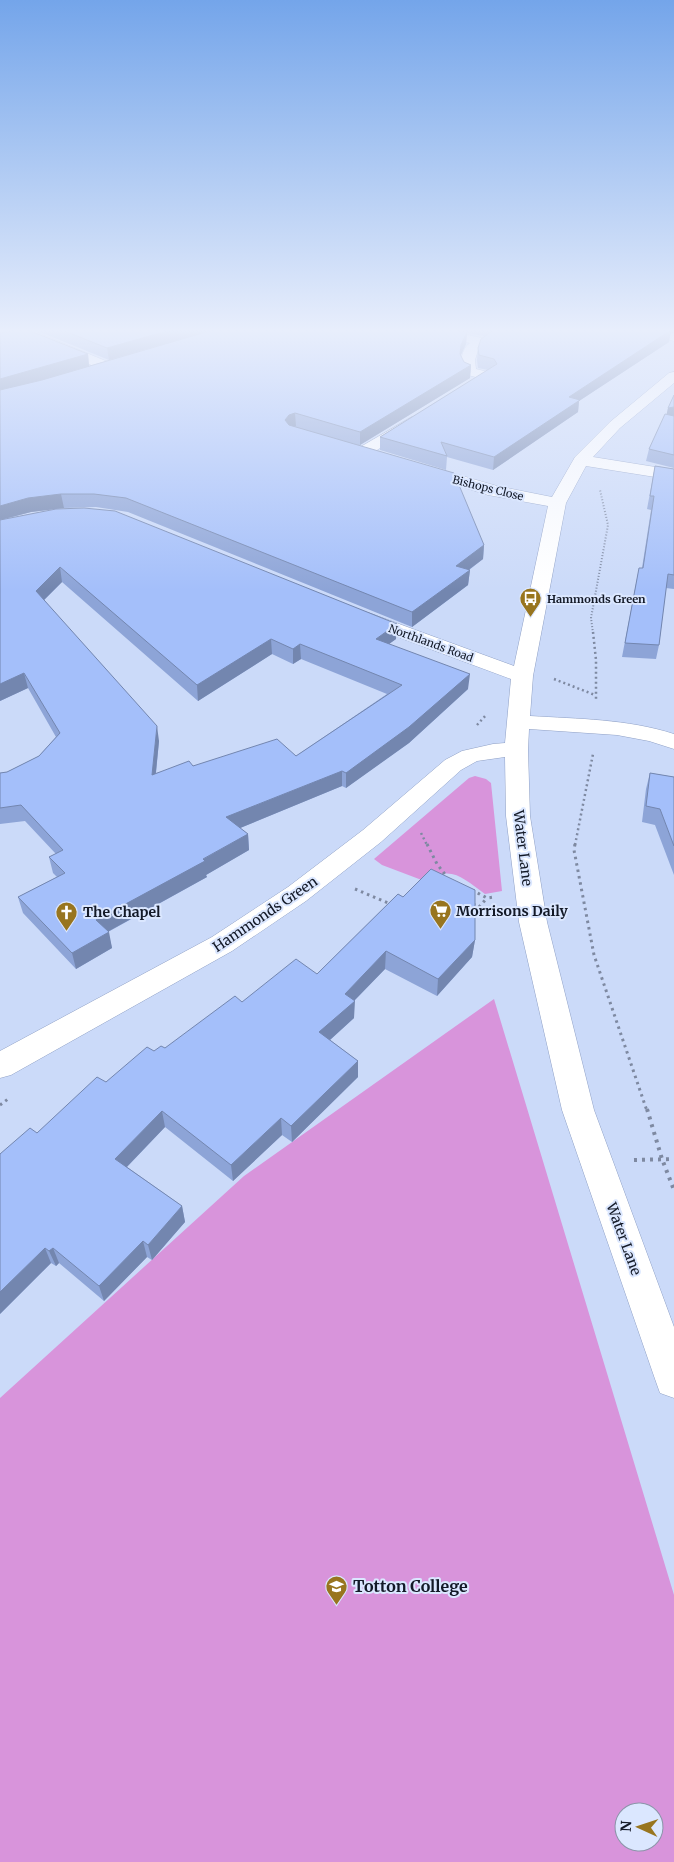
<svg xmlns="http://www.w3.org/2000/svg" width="674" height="1862" viewBox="0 0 674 1862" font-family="Merriweather,serif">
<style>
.green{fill:#d894db;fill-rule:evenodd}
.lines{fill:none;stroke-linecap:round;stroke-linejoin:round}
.minor-casing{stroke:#8fa0c5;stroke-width:1}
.path-far3{stroke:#7e89a1;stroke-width:2;stroke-dasharray:1 2;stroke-linecap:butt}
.path-far2{stroke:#7e89a1;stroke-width:2.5;stroke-dasharray:2 3;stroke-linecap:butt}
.path-far1{stroke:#7e89a1;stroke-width:3;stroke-dasharray:2.5 4;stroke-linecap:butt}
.path{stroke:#7e89a1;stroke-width:4;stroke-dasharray:3 5;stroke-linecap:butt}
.minor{fill:#fff;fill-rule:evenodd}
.wall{fill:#8da4d7;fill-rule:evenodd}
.shaded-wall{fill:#7386af}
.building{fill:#a4bffa;stroke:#7386af;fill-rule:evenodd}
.labels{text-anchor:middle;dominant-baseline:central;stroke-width:4;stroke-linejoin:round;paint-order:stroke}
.far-street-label{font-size:11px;fill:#131927;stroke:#dbe7ff}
.far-poi-label{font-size:11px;font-weight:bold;fill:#131927;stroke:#dbe7ff;text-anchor:start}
.street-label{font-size:14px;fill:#131927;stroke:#dbe7ff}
.poi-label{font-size:14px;font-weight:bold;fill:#131927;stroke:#dbe7ff;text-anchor:start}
.near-poi-label{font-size:16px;font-weight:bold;fill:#131927;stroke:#dbe7ff;text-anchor:start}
</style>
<rect width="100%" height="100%" fill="#cbdaf9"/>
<path class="green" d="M475,776L486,779L491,783L502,891L485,894C465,880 450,863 427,882L382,865L374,859L469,778Z
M494,999L674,1595V1862H0V1398L244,1176ZM624,1812H654V1842H624Z"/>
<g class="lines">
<defs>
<path id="minor" d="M15,330H31L113,364L115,367L113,370H103L16,333Z
M423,330H444L487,339L489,342L478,350L475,360L476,369L492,373L494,376L487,380L464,374C459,365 461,349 470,343L424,333Z
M638,330H659L674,333V341L639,333Z
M674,372V383L620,428L593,457L674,470V480L586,466L566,503L533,676L530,716C579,719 627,719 674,734V749L649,741L617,735L529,729L528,750L530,816L547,922L594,1110L674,1327V1398L660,1393L655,1379L562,1110L519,922L506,816L505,757L477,761L461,770L381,842L306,901L232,951L11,1075L0,1078V1051L212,937L288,887L363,830L445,760L462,751L493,744L505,743L511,679L355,621L352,617L355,613L362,611L369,613L514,666L548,506L488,495L415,472L413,469L415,466L421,464L497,486L552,497L575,457L610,422L669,373Z
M412,417L417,419L420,422L417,425L369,455H357L355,452L357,449Z"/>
</defs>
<use href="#minor" class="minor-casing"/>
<path class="path-far3" d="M131,354L180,339
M593,633L591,618L608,525L600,490"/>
<path class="path-far2" d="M593,632L596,660V699
M554,679L595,695
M477,725L486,715
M421,833L427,845
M575,845L593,754"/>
<path class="path-far1" d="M427,844L437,864L447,877
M575,844L574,850L594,955L647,1111
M355,889L393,905
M472,890L487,898L494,897
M473,904L479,907L487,898
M0,1105L8,1099"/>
<path class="path" d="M647,1109L662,1159L674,1190
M634,1160L674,1159"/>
<use href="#minor" class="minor"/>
</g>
<path class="wall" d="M35,330H213L109,360Z
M213,330H674V331L671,330L669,342L579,401L578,412L493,470L447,457L446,470L380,450V437L488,370L478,368L477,360L478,348L484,336L467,333L466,344L460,356L464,362L471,365L470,378L360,445L484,545L483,559L469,570H470L468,585L412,627L128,512L96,507L64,508L31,512L5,519L396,639L389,644L468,689L409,743L346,788L342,786L240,828L248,834L249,850L206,875L207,877L108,932L112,948L76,969L23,913L18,897L57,877L53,873L49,857L56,854L25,821L0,824V773L7,772L39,756L56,737L28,688L0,701V333L88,354L89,366ZM62,582L198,701L272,654L293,664L301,659L387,694L296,756L193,766L156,773L159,741L44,600Z
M674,395V468L646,461L649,449L667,415L668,408Z
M655,466L674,469V589L666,588L659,645L656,659L622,657L639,568H642L651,510L647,509Z
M650,773L674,777V875L655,825L642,822L646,789Z
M398,894L475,940L472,957L437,996L385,969L354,1001V1018L330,1040L358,1061V1077L292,1142L282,1135L233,1181L165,1127L127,1167L182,1206L185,1222L152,1260L147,1257L104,1301L59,1263L56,1266L51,1263L0,1314L37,1133L106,1082L154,1051L165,1048L242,1002L317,974Z"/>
<path class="shaded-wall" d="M171,330H213L109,360L107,348Z
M671,330L669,342L579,401L578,412L493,470L494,457L569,397Z
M467,332L466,344L460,357L461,345Z
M88,354L89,367L0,392V379Z
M471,365L470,378L360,445V432Z
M674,407V420L665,421L668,408Z
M295,413L296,426L289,428L285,420L289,415Z
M61,494L64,508L31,512L0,520V506L28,498Z
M484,545L483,559L455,580L456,566Z
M60,567L62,582L39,605L36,591Z
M470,570L468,585L412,627V612Z
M397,624L396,639L375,654L376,639Z
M271,639L272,654L198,701L197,685Z
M300,644L301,659L293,664V649Z
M24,673L28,688L0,701V684Z
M470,674L468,689L409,743L346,788V773Z
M157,726L159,741L154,791L152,775Z
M342,771V786L228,833L226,817Z
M248,834L249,850L206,875L207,877L100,936L96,920Z
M109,932L112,948L76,969L72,953Z
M475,940L472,957L437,996L438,979Z
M386,951L385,969L350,1005L355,1001L354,1018L320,1049L319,1032L345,994Z
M358,1061V1077L292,1142L291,1126Z
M162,1111L165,1127L119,1175L115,1159Z
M281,1118L282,1135L233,1181L231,1165Z
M182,1206L185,1222L152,1260L148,1245Z
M143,1241L147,1257L104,1301L99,1286Z
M45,1248L51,1263L0,1314V1292Z
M53,1248L59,1263L56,1266L49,1251Z"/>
<path class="building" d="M17,330H28L88,354L0,379V333Z
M62,330H171L107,348Z
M213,330H454L467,332L461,345L460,354L464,362L471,365L360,432L295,413L289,415L285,420L289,425L454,473L484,545L456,566L470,570L412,612L126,498L94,494H61L28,498L0,506V390L42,380Z
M491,330H671L569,397L580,400L494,457L441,442L447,456L380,437L497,364L494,359L479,355L478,348L481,339L492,331Z
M674,395V407L668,408Z
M665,414L674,416V455L649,449Z
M655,466L674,469V575L668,574L659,645L625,643L639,568H643L654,496H650Z
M84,508L115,511L397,624L376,639L470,674L409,727L346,773L342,771L226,817L248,834L203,859L205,861L96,920L109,932L72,953L18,897L65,873L49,857L63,850L21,805L0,808V773L7,772L39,756L60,733L24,673L0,684V520L56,509ZM60,567L197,685L271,639L293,649L300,644L402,685L296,756L277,739L193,766L189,761L152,775L157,726L36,591Z
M650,773L674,777V846L660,809L646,806Z
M431,869L475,890V940L438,979L386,951L345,994L355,1001L319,1032L358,1061L291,1126L281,1118L231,1165L162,1111L115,1159L182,1206L148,1245L143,1241L99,1286L53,1248L49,1251L45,1248L0,1292V1154L30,1128L37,1133L97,1077L106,1082L147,1047L154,1051L161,1046L165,1048L235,996L242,1002L296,959L317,974L398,894L403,897Z"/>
<linearGradient id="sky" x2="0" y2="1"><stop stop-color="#74a5ea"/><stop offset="0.56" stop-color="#e8eefc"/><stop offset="1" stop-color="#e8eefc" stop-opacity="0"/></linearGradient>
<rect width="674" height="590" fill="url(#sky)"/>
<defs>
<symbol id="bus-pin" viewBox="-11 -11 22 30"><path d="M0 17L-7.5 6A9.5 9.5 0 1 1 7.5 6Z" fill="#98751f" stroke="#dbe7ff"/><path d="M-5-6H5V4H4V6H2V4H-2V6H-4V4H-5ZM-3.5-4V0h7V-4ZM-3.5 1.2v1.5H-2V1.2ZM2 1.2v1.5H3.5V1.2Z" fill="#fff"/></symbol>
<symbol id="supermarket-pin" viewBox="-11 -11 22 30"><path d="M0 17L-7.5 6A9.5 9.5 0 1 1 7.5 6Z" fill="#98751f" stroke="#dbe7ff"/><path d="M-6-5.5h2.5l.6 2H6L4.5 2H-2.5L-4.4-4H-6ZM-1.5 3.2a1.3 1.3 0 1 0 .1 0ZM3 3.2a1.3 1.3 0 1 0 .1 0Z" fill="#fff"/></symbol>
<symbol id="church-pin" viewBox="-11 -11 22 30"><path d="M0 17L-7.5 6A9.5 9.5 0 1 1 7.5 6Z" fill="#98751f" stroke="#dbe7ff"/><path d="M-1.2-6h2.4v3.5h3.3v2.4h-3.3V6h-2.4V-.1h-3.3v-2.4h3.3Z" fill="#fff"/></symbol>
<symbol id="university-pin" viewBox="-11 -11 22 30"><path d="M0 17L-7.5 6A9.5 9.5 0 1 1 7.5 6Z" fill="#98751f" stroke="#dbe7ff"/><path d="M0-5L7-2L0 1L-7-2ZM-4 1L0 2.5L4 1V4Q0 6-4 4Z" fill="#fff"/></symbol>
</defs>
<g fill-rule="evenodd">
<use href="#bus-pin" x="518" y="586" width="25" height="34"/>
<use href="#supermarket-pin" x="428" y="898" width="25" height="34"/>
<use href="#church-pin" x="54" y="900" width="25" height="34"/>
<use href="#university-pin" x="324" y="1574" width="25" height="34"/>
</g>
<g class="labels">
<g class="far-street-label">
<text transform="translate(488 488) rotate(14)">Bishops Close</text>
<text transform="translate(431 643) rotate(20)">Northlands Road</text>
</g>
<g class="far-poi-label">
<text x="547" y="599">Hammonds Green</text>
</g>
<g class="street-label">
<text transform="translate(523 848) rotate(83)">Water Lane</text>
<text transform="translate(265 914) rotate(-34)">Hammonds Green</text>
<text transform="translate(624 1239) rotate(70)">Water Lane</text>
</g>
<g class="poi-label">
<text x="456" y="911">Morrisons Daily</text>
<text x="83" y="912">The Chapel</text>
</g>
<g class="near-poi-label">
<text x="353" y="1586">Totton College</text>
</g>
</g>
<g transform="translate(639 1827) rotate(273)"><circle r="24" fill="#dbe7ff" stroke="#8b95a9"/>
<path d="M0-4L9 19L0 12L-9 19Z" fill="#98751f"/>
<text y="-8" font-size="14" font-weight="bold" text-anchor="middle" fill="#131927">N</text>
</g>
</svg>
